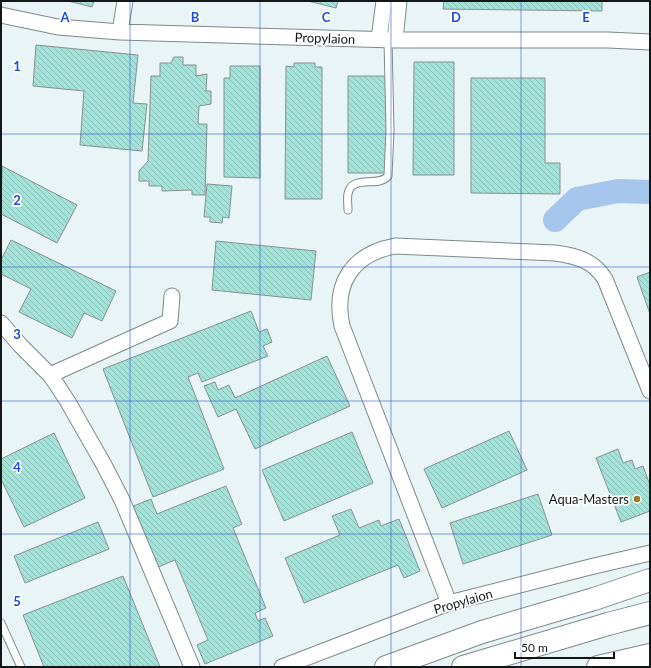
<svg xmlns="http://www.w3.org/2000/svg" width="651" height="668" viewBox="0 0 651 668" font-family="Lato,sans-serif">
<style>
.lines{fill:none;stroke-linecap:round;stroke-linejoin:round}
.river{stroke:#a6c5ec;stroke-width:24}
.building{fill:url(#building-back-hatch);stroke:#86918f}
.lane-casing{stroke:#7d898b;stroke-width:9}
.street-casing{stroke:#7d898b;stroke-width:17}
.highway-casing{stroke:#7d898b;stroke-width:24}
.lane{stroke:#fff;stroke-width:7}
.street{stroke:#fff;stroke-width:15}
.highway{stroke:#fff;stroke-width:22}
.grid{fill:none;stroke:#1d4ed8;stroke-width:1;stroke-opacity:0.55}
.poi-dot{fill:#987c25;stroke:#fff;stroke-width:1.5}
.labels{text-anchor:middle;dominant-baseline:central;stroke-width:3.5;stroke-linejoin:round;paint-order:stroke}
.street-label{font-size:13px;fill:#131718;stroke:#fff}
.poi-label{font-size:13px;fill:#131718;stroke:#fff;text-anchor:end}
.grid-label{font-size:13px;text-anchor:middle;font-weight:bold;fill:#1d4ed8;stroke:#fff;stroke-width:3.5;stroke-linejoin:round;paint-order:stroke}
</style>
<defs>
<pattern id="building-back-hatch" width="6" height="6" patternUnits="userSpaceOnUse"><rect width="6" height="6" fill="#a3e2d8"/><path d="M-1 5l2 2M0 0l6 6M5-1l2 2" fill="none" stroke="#8bc1b9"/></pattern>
</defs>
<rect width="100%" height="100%" fill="#e8f4f6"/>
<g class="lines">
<path class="river" d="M555,220L577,199L618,191L650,192"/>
</g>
<path class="building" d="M68,1H94L92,7Z
M308,1H338L336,8Z
M444,1H602V11L443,9Z
M36,45L138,55L133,103L147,104L142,151L80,145L84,91L33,86Z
M174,57H183V65H196V76L207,74L206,91H211V104L199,106L198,124H207L205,195H192V190L162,191V186H149V181H139V171L148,161L151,76H160V63H171Z
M414,62H454V175H413Z
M294,63H315V67H322V199H285L286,66L294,67Z
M230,66H260V178L224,177V78H230Z
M348,76H387L386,173H348Z
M471,78H545V163H560V194L471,193Z
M2,166L77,205L57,243L1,214Z
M207,184L232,186L229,218L223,217L222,223L210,222V217H204Z
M11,240L116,291L102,321L84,313L72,338L19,312L31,289L1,274V260Z
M216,241L316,251L311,300L212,290Z
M650,272V314L637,277Z
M251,311L259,332L267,329L272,342L263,346L268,356L202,382L198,373L188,377L224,469L153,497L103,369Z
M327,356L350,406L255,449L236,409L218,417L204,386L215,382L218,390L229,385L235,398Z
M509,431L527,470L442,508L424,469Z
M352,432L373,483L284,521L262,470Z
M54,433L85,498L24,527L1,479V459Z
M618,449L623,463L632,460L635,469L643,466L650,485V511L621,522L596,458Z
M226,486L242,524L233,528L266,608L255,613L258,621L265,618L273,636L205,664L197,645L208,640L175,560L156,568L131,507L151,499L157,514Z
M538,494L552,535L463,564L450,523Z
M351,509L359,528L379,520L381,526L399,519L420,571L404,578L398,565L304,603L285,558L340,535L332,516Z
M98,522L109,549L25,583L14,556Z
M123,576L160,667H44L23,615Z"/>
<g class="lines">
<defs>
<path id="lane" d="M348,210C348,205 347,199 348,194C351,174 379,188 388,176L390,130L388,40
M1,623L21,667"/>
<path id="street" d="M1,15L58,27L120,32L395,40H608L650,42
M120,32L125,1
M379,39L384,1
M395,40L399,1
M1,323L20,345L50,375L57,385L68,402L104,465L122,500L192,667
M50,375L170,321L172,296
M449,603L342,326C333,284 352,254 395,246L555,253C576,256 593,260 605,279L650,391
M282,667L449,603L590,567L650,553"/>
<path id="highway" d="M386,667L482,632L594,599L650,580
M463,667L608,624L650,613
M598,667L650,655"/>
</defs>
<use href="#lane" class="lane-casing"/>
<use href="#street" class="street-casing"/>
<use href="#highway" class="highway-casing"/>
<use href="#lane" class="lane"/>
<use href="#street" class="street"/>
<use href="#highway" class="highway"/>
</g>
<path class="grid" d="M130,1V667M260,1V667M391,1V667M521,1V667M1,134H650M1,267H650M1,401H650M1,534H650"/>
<circle class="poi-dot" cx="637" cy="499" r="4"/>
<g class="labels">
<g class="street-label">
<text transform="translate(325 38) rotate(2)">Propylaion</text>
<text transform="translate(463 601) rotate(-16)">Propylaion</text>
</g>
<g class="poi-label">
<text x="629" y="499">Aqua-Masters</text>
</g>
</g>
<g class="grid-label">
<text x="65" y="22">A</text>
<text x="195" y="22">B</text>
<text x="326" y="22">C</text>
<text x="456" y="22">D</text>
<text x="586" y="22">E</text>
<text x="17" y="71">1</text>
<text x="17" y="205">2</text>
<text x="17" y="339">3</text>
<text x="17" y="472">4</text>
<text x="17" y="606">5</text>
</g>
<rect width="651" height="668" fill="none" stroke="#131718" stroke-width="4"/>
<path d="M515 652v6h99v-6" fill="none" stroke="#131718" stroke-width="2"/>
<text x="521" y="652" font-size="12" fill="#131718" stroke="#ffffff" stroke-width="3" paint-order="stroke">50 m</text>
</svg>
